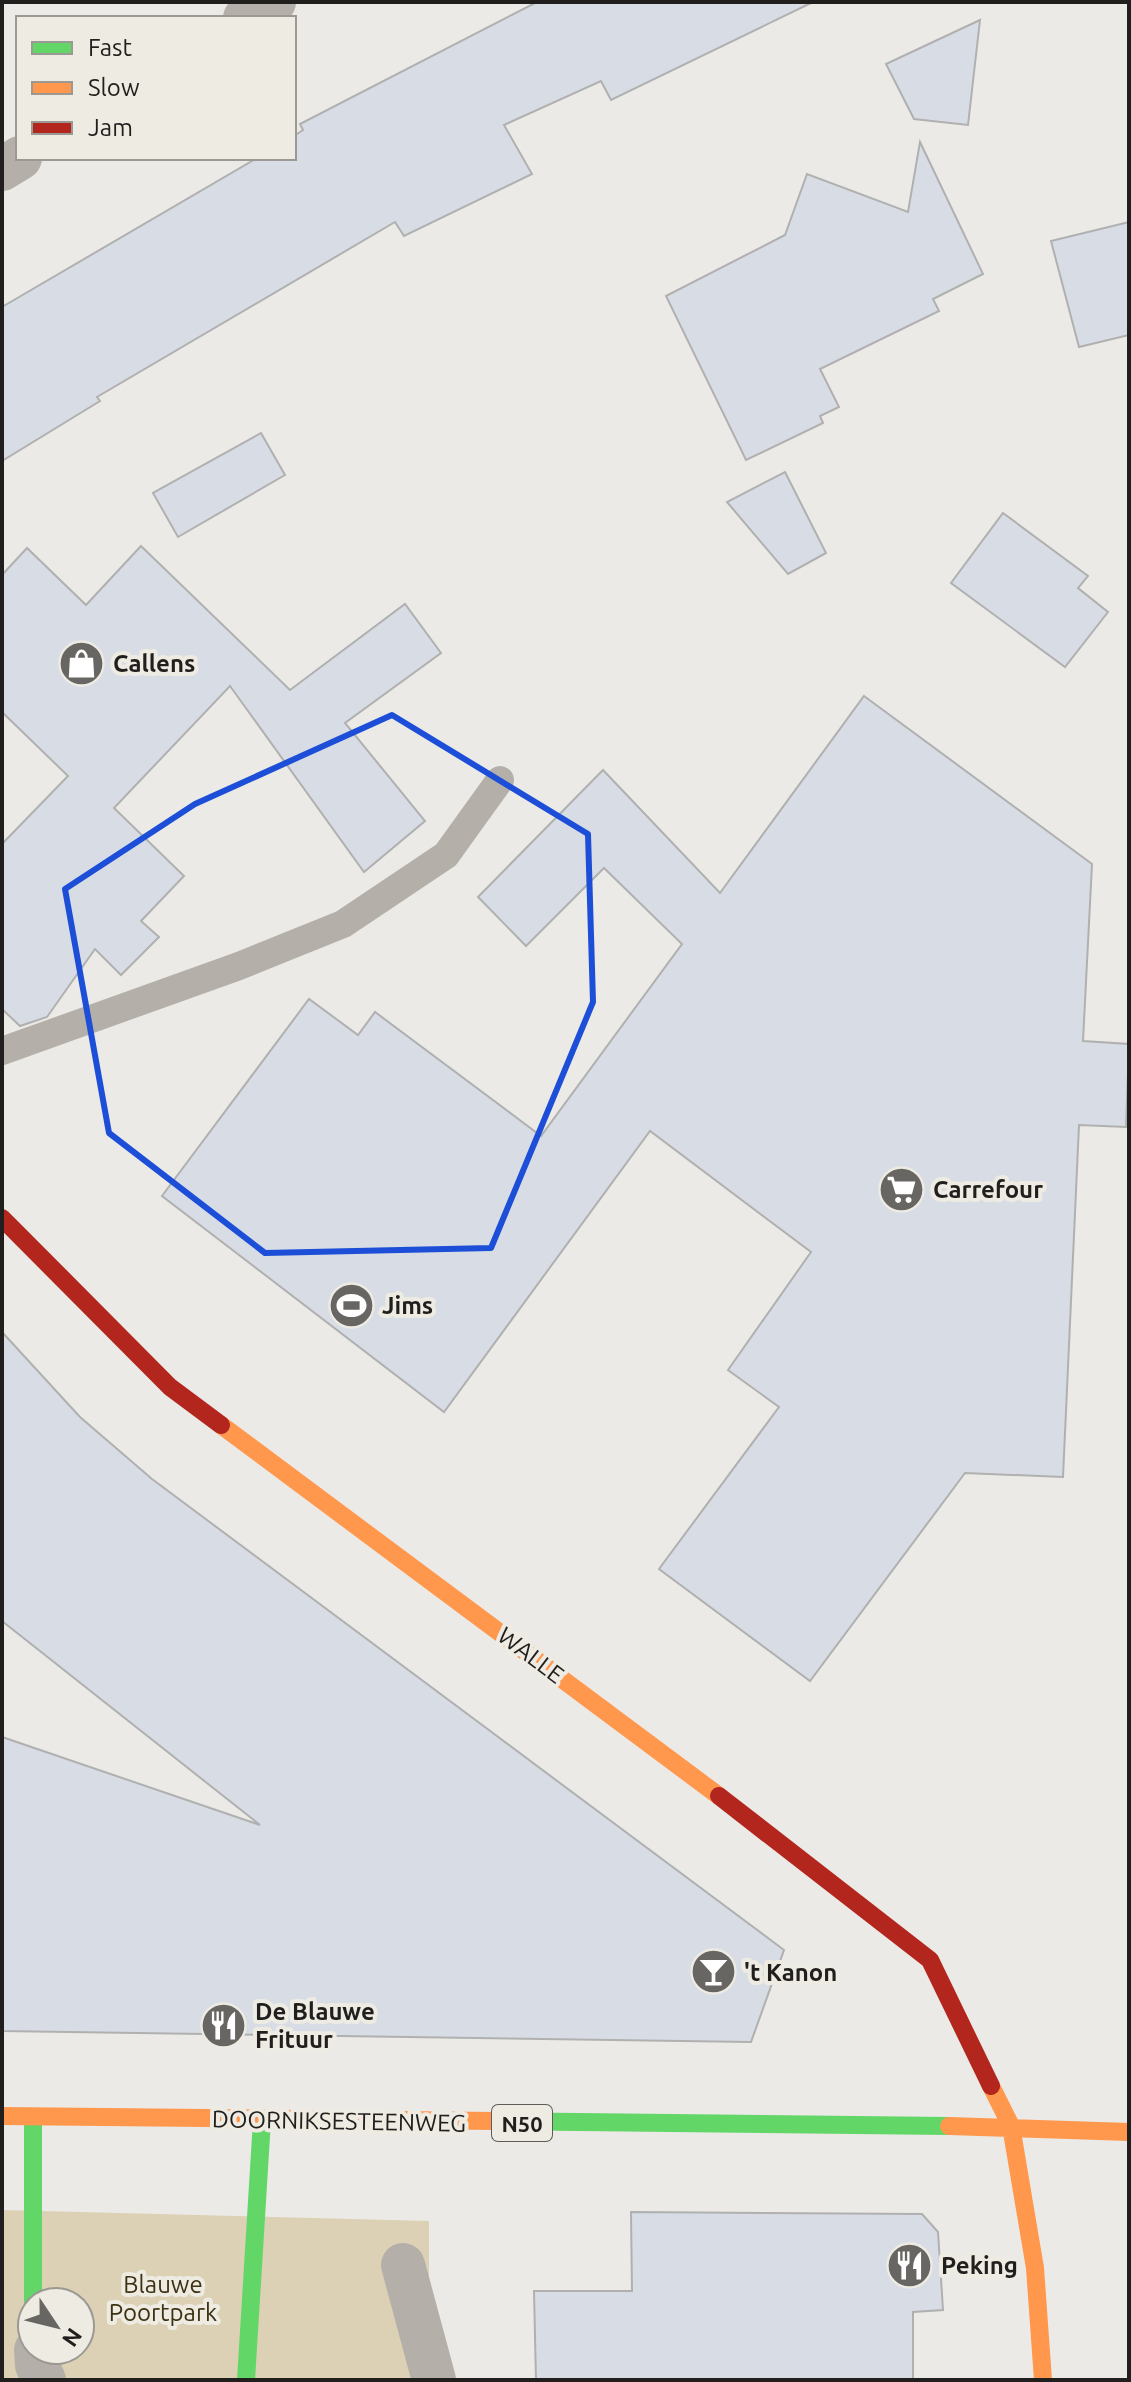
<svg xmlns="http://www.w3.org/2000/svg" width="1131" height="2382" viewBox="0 0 1131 2382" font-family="Ubuntu,sans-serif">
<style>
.green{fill:#dcd1b4;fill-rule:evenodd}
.building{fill:#d8dde5;stroke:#b0b0b0;stroke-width:2}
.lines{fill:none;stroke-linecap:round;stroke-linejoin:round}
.lane{stroke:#b4b0a9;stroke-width:28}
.street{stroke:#b4b0a9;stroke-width:44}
.fast{stroke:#63d668;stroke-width:18}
.slow{stroke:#ff974d;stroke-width:18}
.jam{stroke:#b3261e;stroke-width:18}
.marked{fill:none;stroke:#1d4ed8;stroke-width:6;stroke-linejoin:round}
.labels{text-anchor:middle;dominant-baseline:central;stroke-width:8;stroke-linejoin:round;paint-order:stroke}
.shield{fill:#eeebe3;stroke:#5e5c58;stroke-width:2}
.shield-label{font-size:22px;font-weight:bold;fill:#211f1d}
.poi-label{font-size:24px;font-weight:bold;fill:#211f1d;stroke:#eeebe3;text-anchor:start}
.street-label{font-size:24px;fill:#211f1d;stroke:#eeebe3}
.park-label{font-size:24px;fill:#3d3112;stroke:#eeebe3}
</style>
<rect width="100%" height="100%" fill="#ebeae6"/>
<path class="green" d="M2,2210L429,2221V2380H2ZM32,2302H80V2350H32Z"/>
<path class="building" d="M537,2H813L611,100L601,81L504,125L532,174L404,236L395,222L97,397L100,401L2,461V307L257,158H294V136L303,130L300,124Z
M980,20L968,125L914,119L886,64Z
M920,142L983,274L933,299L939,311L820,369L839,407L820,416L823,423L746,460L666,296L785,235L807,174L908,212Z
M1129,222V335L1079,347L1051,241Z
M261,433L285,475L178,537L153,493Z
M785,472L826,553L788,574L727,502Z
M1003,513L1088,576L1078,588L1108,612L1065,667L951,583Z
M141,546L290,690L405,604L441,653L345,723L425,821L364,872L230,686L114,808L184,876L141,921L159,937L121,975L95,949L47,1017L20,1026L2,1009V844L68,776L2,712V575L27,548L86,605Z
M864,696L1092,864L1083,1041L1129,1044L1126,1127L1079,1125L1063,1477L965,1473L810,1681L659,1569L779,1407L728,1370L811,1252L650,1131L444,1412L162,1196L309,999L358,1035L375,1012L541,1136L682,944L604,868L526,946L478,897L603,770L720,893Z
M2,1332L80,1417L152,1479L784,1950L751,2042L2,2031V1737L260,1825L2,1621Z
M631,2212L922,2214L938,2232L943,2310L913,2312V2380H536L534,2291H632Z"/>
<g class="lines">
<path class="lane" d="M2,1051L239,966L343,924L446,855L500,780"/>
<path class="street" d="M245,18L274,2
M2,169L20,158
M403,2265L434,2380
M36,2350L37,2365L44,2380"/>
<path class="fast" d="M33,2117V2302
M495,2121L949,2126
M246,2380L262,2120"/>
<path class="slow" d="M221,1425L719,1796
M991,2086L1011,2126L1035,2268L1043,2380
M2,2116L495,2121
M949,2126L1129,2132"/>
<path class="jam" d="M2,1218L170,1387L221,1425
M719,1796L930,1960L991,2086"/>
</g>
<path class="marked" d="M392,715L588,834L593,1002L491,1248L265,1253L109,1133L65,889L195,804Z"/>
<defs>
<symbol id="shop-disc" viewBox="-11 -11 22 22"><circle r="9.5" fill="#686663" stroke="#eeebe3"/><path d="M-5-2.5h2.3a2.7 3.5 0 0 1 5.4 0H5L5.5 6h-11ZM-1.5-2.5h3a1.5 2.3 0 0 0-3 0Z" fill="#fff"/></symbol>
<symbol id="supermarket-disc" viewBox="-11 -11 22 22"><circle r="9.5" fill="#686663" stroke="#eeebe3"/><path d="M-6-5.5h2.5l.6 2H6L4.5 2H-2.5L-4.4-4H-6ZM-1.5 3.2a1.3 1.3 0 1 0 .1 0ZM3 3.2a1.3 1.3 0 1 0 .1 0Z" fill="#fff"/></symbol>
<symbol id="stadium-disc" viewBox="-11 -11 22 22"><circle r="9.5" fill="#686663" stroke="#eeebe3"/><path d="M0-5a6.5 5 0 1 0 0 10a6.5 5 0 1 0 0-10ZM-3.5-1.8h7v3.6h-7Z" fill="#fff"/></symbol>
<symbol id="bar-disc" viewBox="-11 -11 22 22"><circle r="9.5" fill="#686663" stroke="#eeebe3"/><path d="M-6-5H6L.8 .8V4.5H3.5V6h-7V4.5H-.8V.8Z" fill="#fff"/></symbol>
<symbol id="restaurant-disc" viewBox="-11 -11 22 22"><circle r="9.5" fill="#686663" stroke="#eeebe3"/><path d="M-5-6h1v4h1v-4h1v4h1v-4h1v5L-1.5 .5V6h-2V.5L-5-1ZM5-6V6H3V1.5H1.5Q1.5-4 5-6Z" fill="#fff"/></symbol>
</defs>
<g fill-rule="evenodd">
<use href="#shop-disc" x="56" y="638" width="51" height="51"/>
<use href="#supermarket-disc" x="876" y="1164" width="51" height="51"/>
<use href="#stadium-disc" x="326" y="1280" width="51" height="51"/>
<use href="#bar-disc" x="688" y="1946" width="51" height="51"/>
<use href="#restaurant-disc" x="198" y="2000" width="51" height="51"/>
<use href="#restaurant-disc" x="884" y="2240" width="51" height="51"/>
</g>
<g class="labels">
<rect class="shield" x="492" y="2105" width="60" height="36" rx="6"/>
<g class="shield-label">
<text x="522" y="2123">N50</text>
</g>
<g class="poi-label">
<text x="113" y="663">Callens</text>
<text x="933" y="1189">Carrefour</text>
<text x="382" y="1305">Jims</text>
<text x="744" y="1972">'t Kanon</text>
<text x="255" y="2011">De Blauwe<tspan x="255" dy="28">Frituur</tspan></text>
<text x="941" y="2265">Peking</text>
</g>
<g class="street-label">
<text transform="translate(531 1655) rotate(37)">WALLE</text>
<text transform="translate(339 2121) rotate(1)">DOORNIKSESTEENWEG</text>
</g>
<g class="park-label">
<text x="163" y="2284">Blauwe<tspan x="163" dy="28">Poortpark</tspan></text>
</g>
</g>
<rect width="1131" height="2382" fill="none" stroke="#211f1d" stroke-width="8"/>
<rect x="16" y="16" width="280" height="144" fill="#eeebe3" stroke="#9c9994" stroke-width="2"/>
<rect x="32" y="42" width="40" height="12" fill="#63d668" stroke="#9c9994" stroke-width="2"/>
<text x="88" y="56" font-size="24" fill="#211f1d">Fast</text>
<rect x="32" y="82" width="40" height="12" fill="#ff974d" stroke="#9c9994" stroke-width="2"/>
<text x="88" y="96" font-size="24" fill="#211f1d">Slow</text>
<rect x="32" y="122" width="40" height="12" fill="#b3261e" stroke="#9c9994" stroke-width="2"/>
<text x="88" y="136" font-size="24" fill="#211f1d">Jam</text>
<g transform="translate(56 2326) rotate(125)"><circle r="38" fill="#eeebe3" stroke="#9c9994" stroke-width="2"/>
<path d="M0-6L14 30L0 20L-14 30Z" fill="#686663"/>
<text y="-12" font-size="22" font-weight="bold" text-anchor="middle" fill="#211f1d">N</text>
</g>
</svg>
